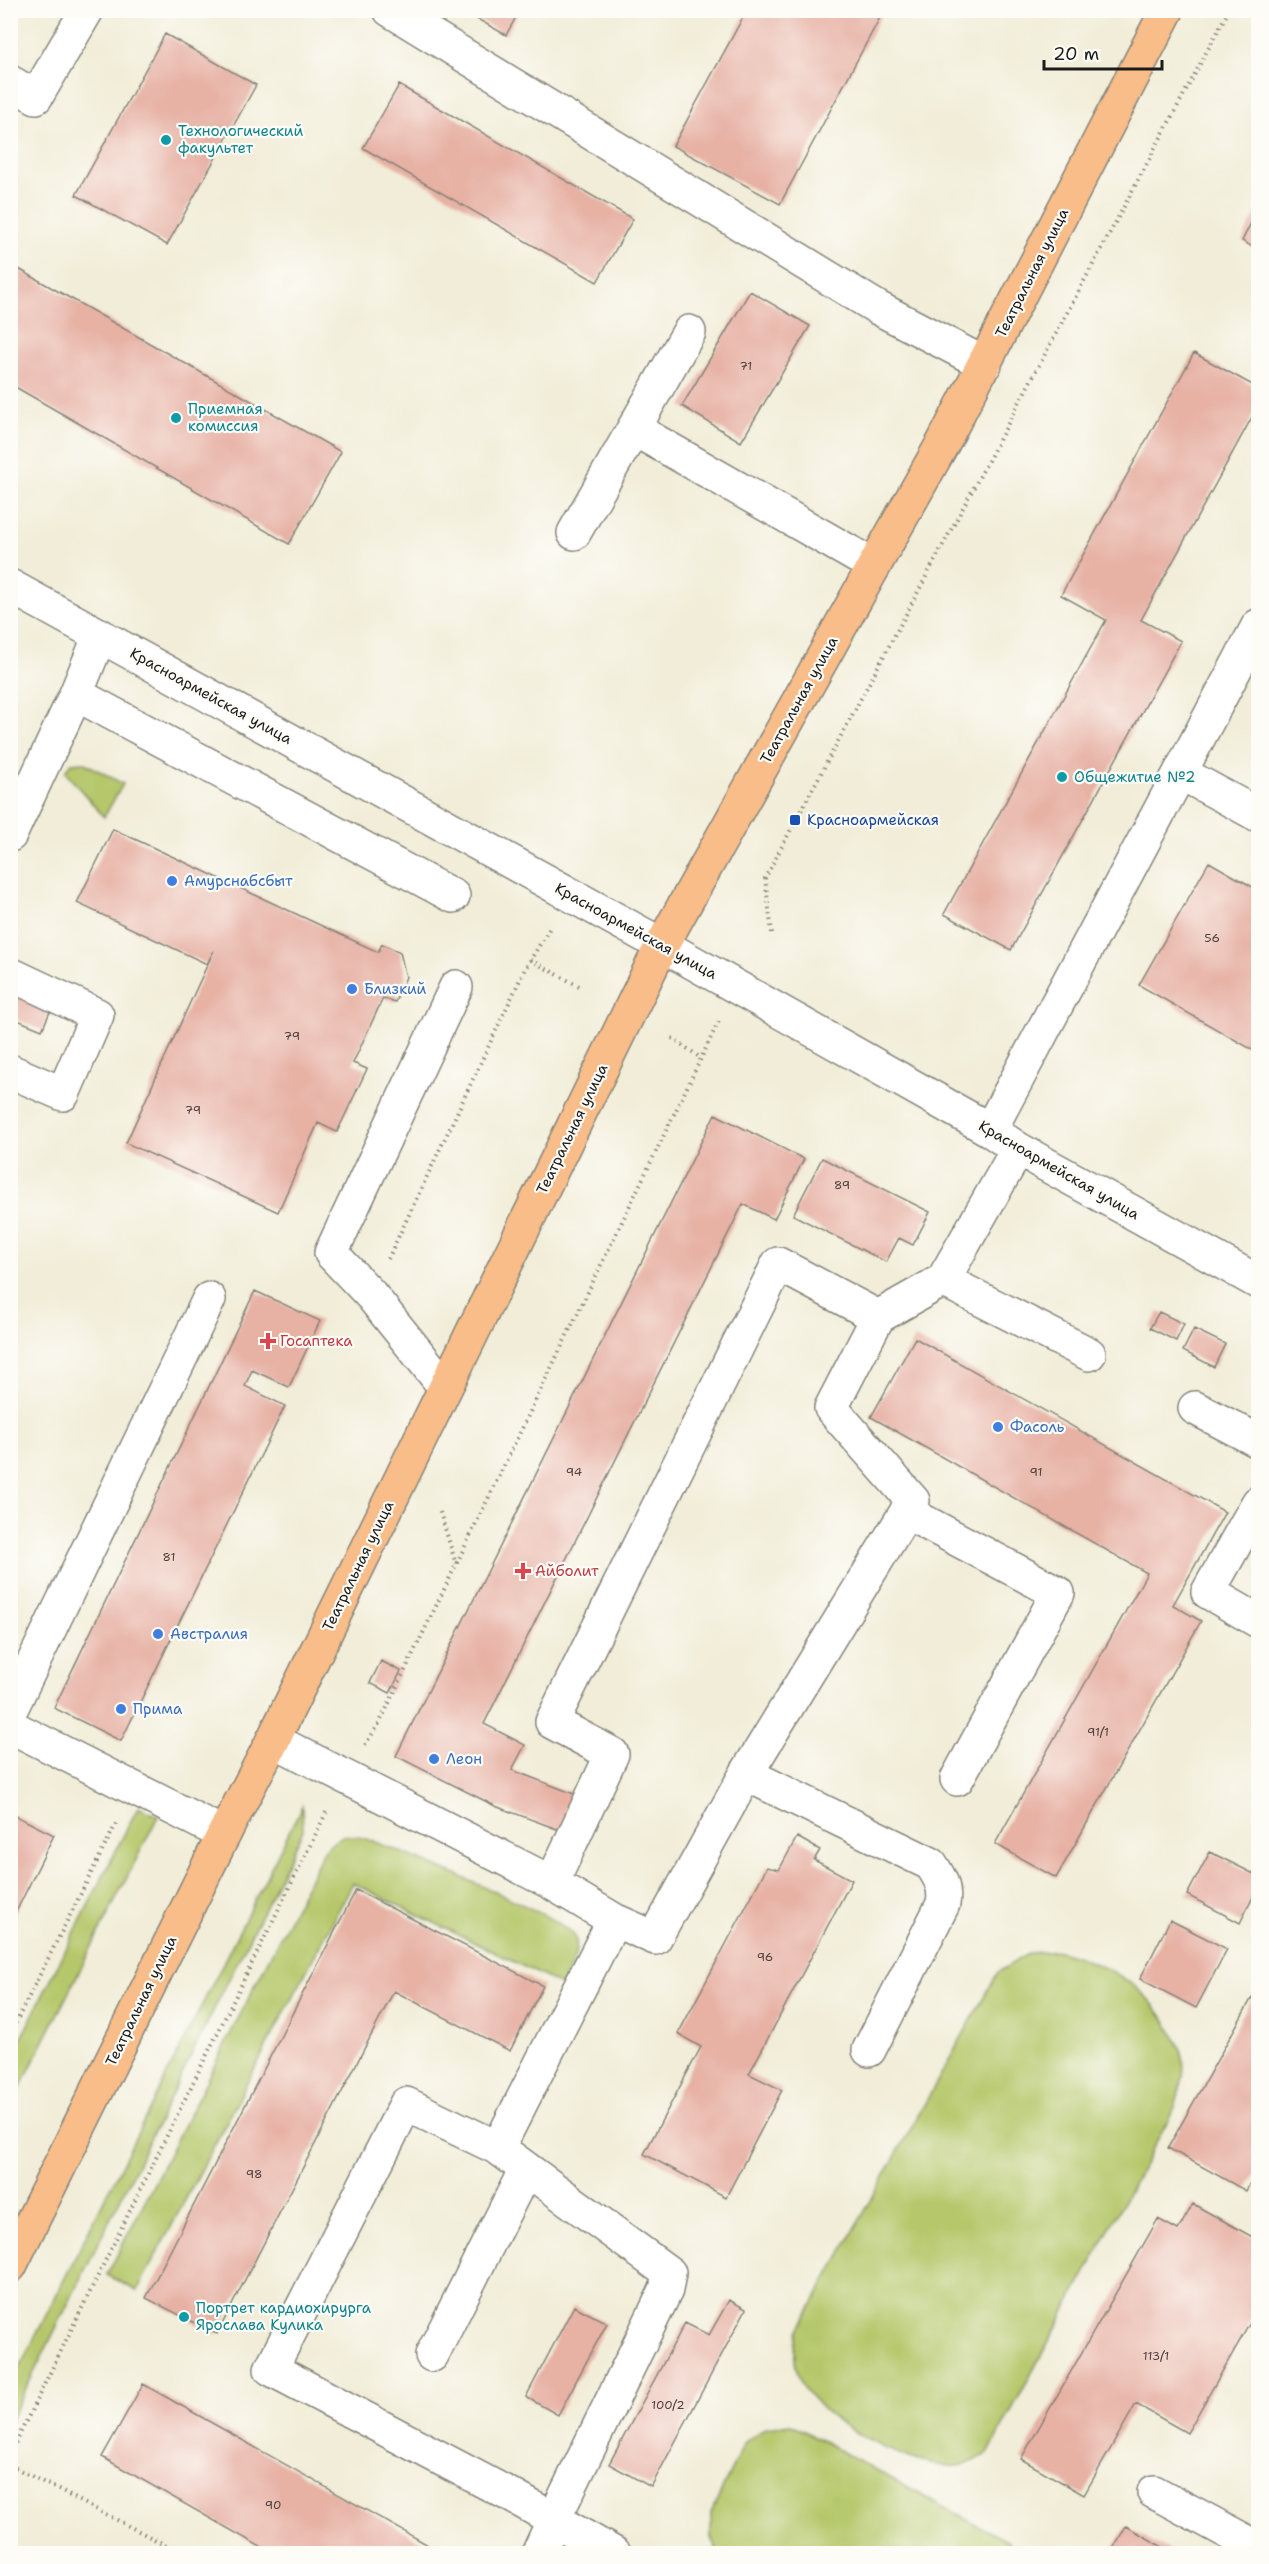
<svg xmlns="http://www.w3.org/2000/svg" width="1269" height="2564" viewBox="0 0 1269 2564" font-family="'Shantell Sans',sans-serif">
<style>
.green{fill:#b5c76b;stroke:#687244;stroke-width:1.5}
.building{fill:#e7b1a4}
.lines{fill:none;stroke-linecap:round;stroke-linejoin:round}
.minor-casing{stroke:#86847a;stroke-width:36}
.major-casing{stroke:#86847a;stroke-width:36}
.path{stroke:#86847a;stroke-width:4;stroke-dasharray:1.5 4.5;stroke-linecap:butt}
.minor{stroke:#fff;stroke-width:33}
.major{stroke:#f8bd89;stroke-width:33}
.culture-dot{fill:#0f9aa8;stroke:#fdfcf7;stroke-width:2}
.transit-dot{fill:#1a4fb4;stroke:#fdfcf7;stroke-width:2}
.shop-dot{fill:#3f7fe0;stroke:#fdfcf7;stroke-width:2}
.health-dot{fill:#e0444e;stroke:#fdfcf7;stroke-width:2}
.labels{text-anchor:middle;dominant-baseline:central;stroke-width:4.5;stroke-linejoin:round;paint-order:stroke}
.number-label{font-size:12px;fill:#4f413e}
.culture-label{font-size:15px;fill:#0d838f;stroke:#fdfcf7;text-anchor:start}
.street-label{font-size:15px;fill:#1c1c1c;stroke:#fdfcf7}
.transit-label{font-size:15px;fill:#164399;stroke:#fdfcf7;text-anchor:start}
.shop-label{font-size:15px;fill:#366cbe;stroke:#fdfcf7;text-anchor:start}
.health-label{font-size:15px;fill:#be3a42;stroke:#fdfcf7;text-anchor:start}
</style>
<rect width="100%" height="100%" fill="#fdfcf7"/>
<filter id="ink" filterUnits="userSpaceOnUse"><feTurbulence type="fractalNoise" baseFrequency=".0167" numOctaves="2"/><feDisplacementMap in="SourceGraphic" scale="12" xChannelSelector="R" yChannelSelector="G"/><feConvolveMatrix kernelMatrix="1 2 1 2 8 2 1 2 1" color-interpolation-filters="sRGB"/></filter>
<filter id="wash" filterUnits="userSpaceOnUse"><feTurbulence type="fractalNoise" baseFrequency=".008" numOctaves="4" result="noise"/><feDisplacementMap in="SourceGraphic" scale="24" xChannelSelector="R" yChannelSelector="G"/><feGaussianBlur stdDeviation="1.35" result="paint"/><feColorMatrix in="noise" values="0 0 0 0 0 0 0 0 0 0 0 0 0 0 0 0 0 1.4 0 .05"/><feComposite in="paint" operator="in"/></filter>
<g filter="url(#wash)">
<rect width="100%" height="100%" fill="#f1edd8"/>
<path class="green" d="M83,762L123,784L104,817L65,772L71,763Z
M302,1806L303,1830L11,2419V2385Z
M138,1807L158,1816L11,2106V2058Z
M344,1835C351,1836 359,1837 367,1839C396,1850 567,1917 575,1937C581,1953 568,1971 561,1985L353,1883L137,2291L107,2275L326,1847Z
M1060,1951C1105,1965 1137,1979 1165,2020C1172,2031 1180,2044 1183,2058C1186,2075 1179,2091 1175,2107L988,2454C980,2457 971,2463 963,2465C920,2475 818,2421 801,2382C793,2366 794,2351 797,2333L998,1972L1029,1953Z
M791,2424L1007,2541L1015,2553H717L711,2538V2513L744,2443L765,2427Z"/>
<g id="blocks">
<path class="building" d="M461,10H520L506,35Z
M747,10H884L780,204L673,146Z
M165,34L256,85L167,245L76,195Z
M399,85L633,219L597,282L363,148Z
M1258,209V250L1242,241Z
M10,264L341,452L289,544L10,384Z
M750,291L810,326L741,442L682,406Z
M1194,353L1258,388V406L1141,620L1181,641L1011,950L944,914L1106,620L1061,595Z
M113,829L378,952L382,944L400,952L406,977L395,1002L383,998L353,1063L367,1069L337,1132L318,1123L278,1212L126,1143L214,950L207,964L77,903Z
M1209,862L1258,890V1053L1139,985Z
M10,987L53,1005L42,1030L10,1017Z
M715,1114L804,1159L774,1219L743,1204L484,1724L525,1745L512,1770L582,1797L565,1832L495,1806L396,1756Z
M822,1158L930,1212L913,1245L899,1238L886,1262L793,1215Z
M255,1291L320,1321L289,1387L252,1370L245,1386L285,1406L121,1741L54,1708Z
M1159,1312L1184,1324L1176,1341L1150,1328Z
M1194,1329L1225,1344L1214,1367L1183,1351Z
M915,1338L1225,1512L1173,1605L1201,1621L1056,1878L995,1844L1147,1573L871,1417Z
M381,1661L401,1671L390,1693L370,1683Z
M10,1813L54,1835L10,1924Z
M797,1837L820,1850L814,1860L852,1880L749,2074L782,2090L726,2197L644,2154L701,2047L678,2034L767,1867L779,1870Z
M1210,1852L1258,1876V1887L1240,1923L1187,1895Z
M356,1890L543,1986L510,2051L394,1991L217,2334L146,2298Z
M1170,1920L1227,1949L1196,2008L1140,1979Z
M1258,1987V2168L1246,2191L1168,2148Z
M1193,2204L1258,2240V2309L1187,2433L1136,2404L1084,2495L1021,2459L1158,2219L1178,2230Z
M729,2300L746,2309L651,2487L609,2464L685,2323L709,2335Z
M574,2306L607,2323L558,2415L526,2397Z
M143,2384L444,2554H273L102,2457Z
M1126,2526L1175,2554H1110Z"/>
</g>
</g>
<g filter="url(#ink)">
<use href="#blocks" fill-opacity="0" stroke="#86847a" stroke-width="1.5"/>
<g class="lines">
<defs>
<path id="minor" d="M390,10L878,308L985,364
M10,82L36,97L87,10
M634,429L874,566
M574,533L689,332
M10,586L662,945L990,1130L1018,1149L1258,1282
M100,635L76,694L453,896
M1181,773L1258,815
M10,835L76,694
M10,974L97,1015L63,1094L10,1071
M990,1130L1258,626
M943,1280L1089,1354
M445,1387L371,1295L331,1253L456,987
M1195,1408L1258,1441
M1258,1503L1208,1592L1258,1621
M906,1512L1058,1593L957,1779
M10,1711L209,1299
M10,1726L224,1834
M273,1740L552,1883L614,1920L655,1938L746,1774L913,1501L831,1408L878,1317L943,1280L1018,1149
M746,1774L931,1864C940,1878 946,1887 943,1904L869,2050
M552,1883L612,1754L552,1722L778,1264L878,1317
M498,2148L614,1920
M432,2355L526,2169
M1154,2492L1258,2548
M538,2554L554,2519L666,2290L669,2273L498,2148L406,2104L271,2369L514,2497L615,2554"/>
<path id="major" d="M10,2266L224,1834L273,1740L662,945L944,441L1167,10"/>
</defs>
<use href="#minor" class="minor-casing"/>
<use href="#major" class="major-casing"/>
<path class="path" d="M772,933L765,878L1229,10
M530,960L579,986
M672,1038L701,1058
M388,1259L525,969L551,926
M440,1512L456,1564
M365,1745L379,1724L720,1019
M10,2034L117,1822
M10,2454L328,1809
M10,2465L183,2554"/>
<use href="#minor" class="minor"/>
<use href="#major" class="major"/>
</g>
</g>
<g class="culture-dot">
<circle cx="166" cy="140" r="6"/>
<circle cx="176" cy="418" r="6"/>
<circle cx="1062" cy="777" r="6"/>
<circle cx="184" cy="2317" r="6"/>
</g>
<rect class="transit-dot" x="789" y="814" width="12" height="12" rx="3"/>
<g class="shop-dot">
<circle cx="172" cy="881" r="6"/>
<circle cx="352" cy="989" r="6"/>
<circle cx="998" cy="1427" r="6"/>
<circle cx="158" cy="1634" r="6"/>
<circle cx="121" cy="1709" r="6"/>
<circle cx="434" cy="1759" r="6"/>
</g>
<g class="health-dot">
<path d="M265 1332h6v6h6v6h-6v6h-6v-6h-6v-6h6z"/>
<path d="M520 1562h6v6h6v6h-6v6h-6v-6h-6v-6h6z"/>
</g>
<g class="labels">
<g class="number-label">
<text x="746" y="366">71</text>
<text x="1212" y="938">56</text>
<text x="292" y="1036">79</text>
<text x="193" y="1110">79</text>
<text x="842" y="1185">89</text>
<text x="574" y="1472">94</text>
<text x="1036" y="1472">91</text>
<text x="169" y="1557">81</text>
<text x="1098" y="1732">91/1</text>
<text x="765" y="1957">96</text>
<text x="254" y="2174">98</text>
<text x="1156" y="2356">113/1</text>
<text x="668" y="2405">100/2</text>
<text x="273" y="2505">90</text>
</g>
<g class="culture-label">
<text x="178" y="131">Технологический<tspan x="178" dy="17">факультет</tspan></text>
<text x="188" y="409">Приемная<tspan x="188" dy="17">комиссия</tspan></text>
<text x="1074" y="777">Общежитие №2</text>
<text x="196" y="2308">Портрет кардиохирурга<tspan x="196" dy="17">Ярослава Кулика</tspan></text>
</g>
<g class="street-label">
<text transform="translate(1032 273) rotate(-63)">Театральная улица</text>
<text transform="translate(211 696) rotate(29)">Красноармейская улица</text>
<text transform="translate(799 700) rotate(-61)">Театральная улица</text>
<text transform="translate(636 931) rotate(29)">Красноармейская улица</text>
<text transform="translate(572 1129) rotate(-64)">Театральная улица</text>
<text transform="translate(1059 1170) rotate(30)">Красноармейская улица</text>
<text transform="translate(358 1566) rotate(-64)">Театральная улица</text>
<text transform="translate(141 2001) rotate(-64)">Театральная улица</text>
</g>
<g class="transit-label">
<text x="807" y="820">Красноармейская</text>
</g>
<g class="shop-label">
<text x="184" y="881">Амурснабсбыт</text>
<text x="364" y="989">Близкий</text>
<text x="1010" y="1427">Фасоль</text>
<text x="170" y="1634">Австралия</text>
<text x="133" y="1709">Прима</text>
<text x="446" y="1759">Леон</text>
</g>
<g class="health-label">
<text x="280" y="1341">Госаптека</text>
<text x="535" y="1571">Айболит</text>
</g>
</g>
<rect width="1269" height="2564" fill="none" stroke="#fdfcf7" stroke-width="36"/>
<path d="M1044 60v9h118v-9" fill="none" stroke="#1c1c1c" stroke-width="3"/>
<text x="1053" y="60" font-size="18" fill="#1c1c1c" stroke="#fdfcf7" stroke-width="4.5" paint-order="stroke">20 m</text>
</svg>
